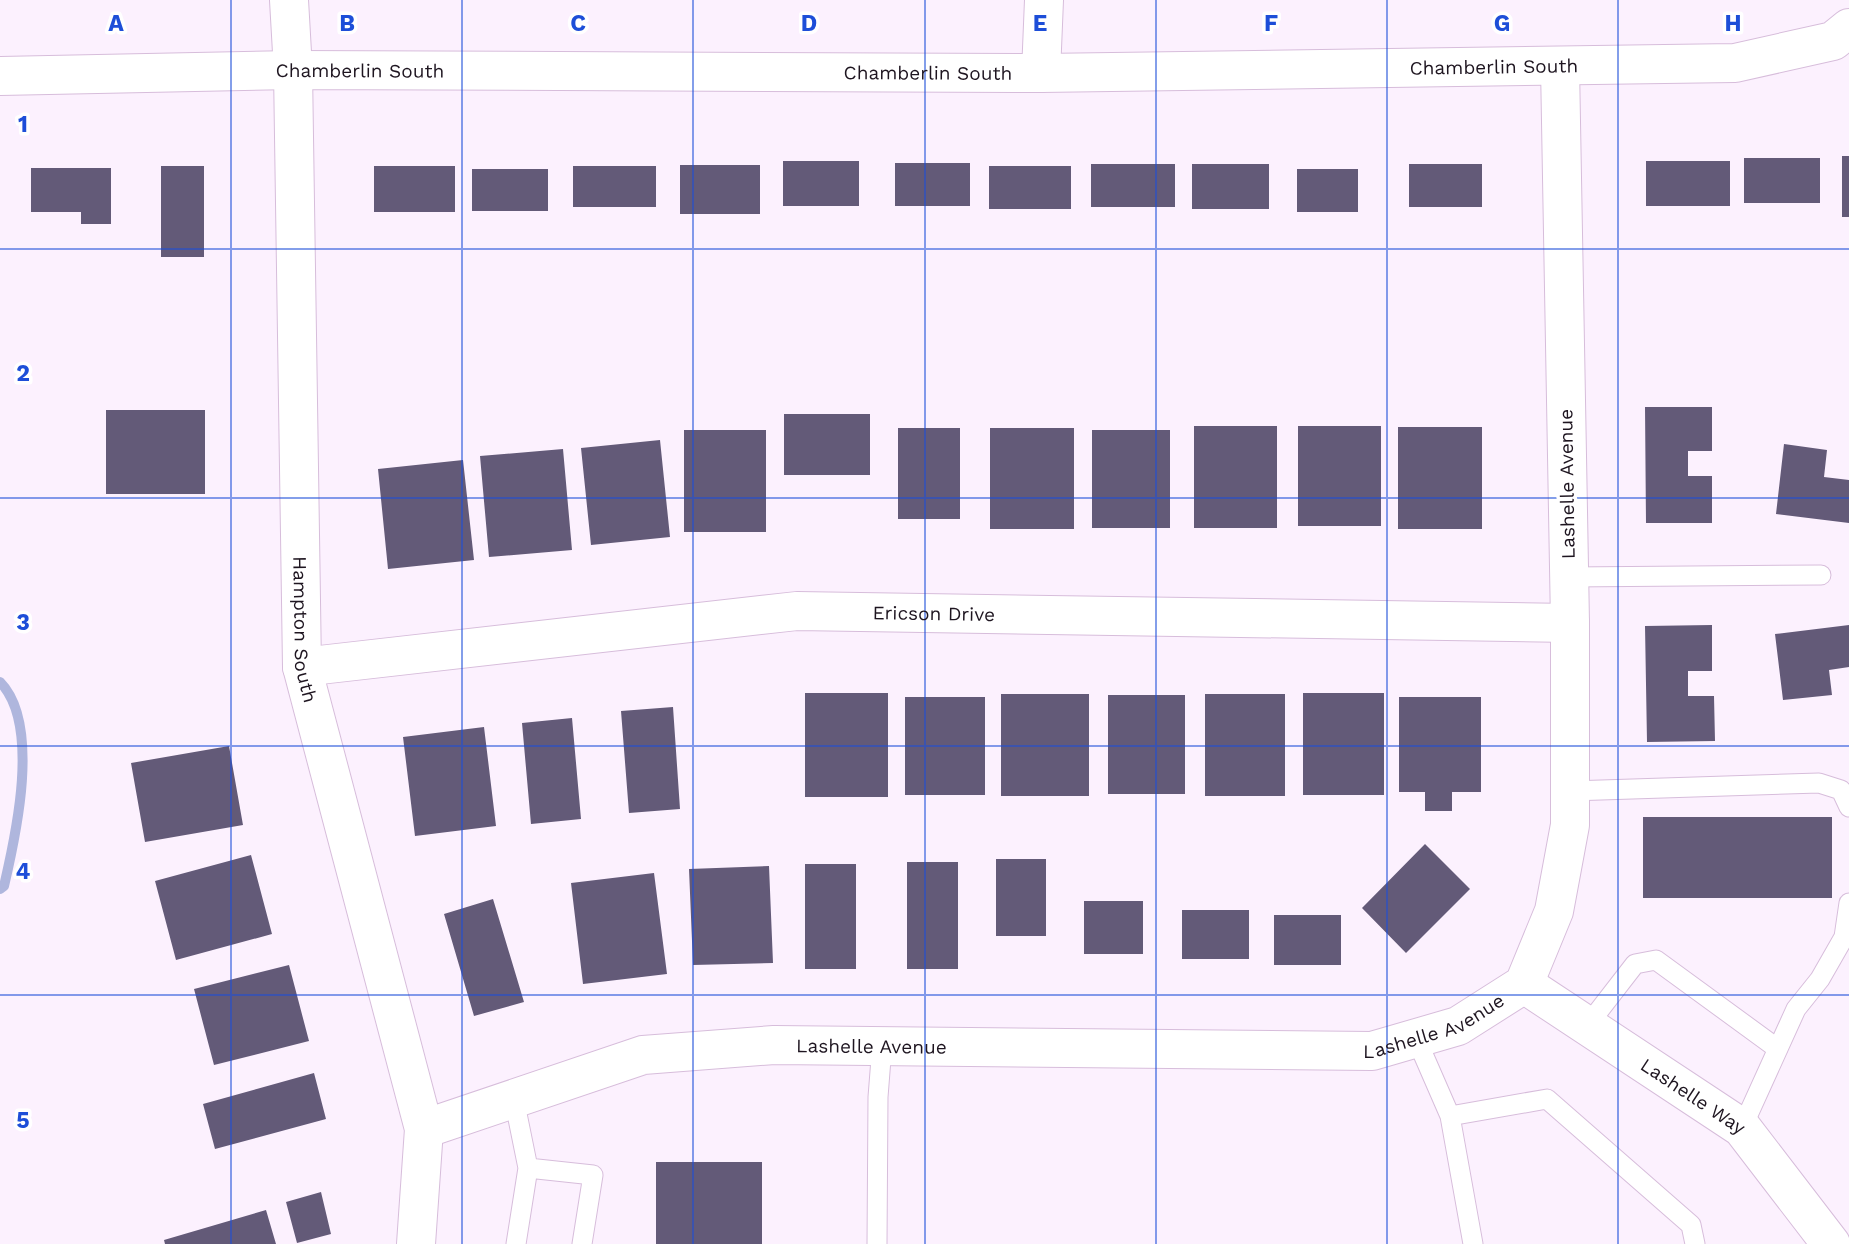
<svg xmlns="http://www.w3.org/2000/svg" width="1849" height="1244" viewBox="0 0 1849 1244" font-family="'Work Sans',sans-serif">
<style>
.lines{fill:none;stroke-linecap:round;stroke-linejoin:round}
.stream{stroke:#afb6dd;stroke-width:10}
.building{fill:#635a78}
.service-casing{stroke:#d7bddb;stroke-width:21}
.minor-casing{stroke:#d7bddb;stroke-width:40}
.service{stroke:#fff;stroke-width:19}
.minor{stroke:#fff;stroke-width:38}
.grid{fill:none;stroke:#1d4ed8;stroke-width:2;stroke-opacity:0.55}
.labels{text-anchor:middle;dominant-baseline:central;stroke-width:7;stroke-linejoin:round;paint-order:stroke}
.street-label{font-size:19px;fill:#1e1520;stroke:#fff}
.grid-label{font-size:23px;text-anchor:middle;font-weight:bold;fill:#1d4ed8;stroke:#fff;stroke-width:7;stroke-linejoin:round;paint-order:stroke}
</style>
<rect width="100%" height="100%" fill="#fcf1fe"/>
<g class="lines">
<path class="stream" d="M0,682C41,724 16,835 4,886L0,889"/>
</g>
<path class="building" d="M1842,156H1849V217H1842Z
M1744,158H1820V203H1744Z
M783,161H859V206H783Z
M1646,161H1730V206H1646Z
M895,163H970V206H895Z
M1091,164H1175V207H1091Z
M1192,164H1269V209H1192Z
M1409,164H1482V207H1409Z
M680,165H760V214H680Z
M161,166H204V257H161Z
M374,166H455V212H374Z
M573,166H656V207H573Z
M989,166H1071V209H989Z
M31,168H111V224H81V212H31Z
M472,169H548V211H472Z
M1297,169H1358V212H1297Z
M1645,407H1712V451H1688V476H1712V523H1646Z
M106,410H205V494H106Z
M784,414H870V475H784Z
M1194,426H1277V528H1194Z
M1298,426H1381V526H1298Z
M1398,427H1482V529H1398Z
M898,428H960V519H898Z
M990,428H1074V529H990Z
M684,430H766V532H684Z
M1092,430H1170V528H1092Z
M660,440L670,537L591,545L581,448Z
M1784,444L1827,450L1824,477L1849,480V523L1776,514Z
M563,449L572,550L489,557L480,456Z
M463,460L474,560L388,569L378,469Z
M1712,625V671H1688V696H1714L1715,741L1647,742L1645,626Z
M1849,625V667L1829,670L1832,695L1783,700L1775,634Z
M805,693H888V797H805Z
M1303,693H1384V795H1303Z
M1001,694H1089V796H1001Z
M1205,694H1285V796H1205Z
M1108,695H1185V794H1108Z
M905,697H985V795H905Z
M1399,697H1481V792H1452V811H1425V792H1399Z
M673,707L680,809L629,813L621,711Z
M572,718L581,819L531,824L522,723Z
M484,727L496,826L415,836L403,737Z
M229,746L243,825L145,842L131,763Z
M1643,817H1832V898H1643Z
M1425,844L1470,889L1406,953L1362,908Z
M251,855L272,934L176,960L155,881Z
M996,859H1046V936H996Z
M907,862H958V969H907Z
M805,864H856V969H805Z
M769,866L773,963L693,965L689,869Z
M654,873L667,974L583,984L571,883Z
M493,899L524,1002L474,1016L444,914Z
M1084,901H1143V954H1084Z
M1182,910H1249V959H1182Z
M1274,915H1341V965H1274Z
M289,965L309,1041L214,1065L194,989Z
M314,1073L326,1119L215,1149L203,1104Z
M656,1162H762V1244H656Z
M321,1192L331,1234L297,1243L286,1202Z
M266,1210L276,1244H165L164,1240Z"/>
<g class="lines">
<defs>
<path id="service" d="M1569,577L1821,575
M1570,791L1819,783L1841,790L1849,807
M1587,1026L1635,964L1656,960L1778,1049
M1416,1038L1450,1116
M514,1099L528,1168L516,1244
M1742,1128L1796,1009L1820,979L1844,937L1849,903
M528,1168L593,1175L582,1244
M877,1244L878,1097L882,1046
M1473,1244L1450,1116L1547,1099L1691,1225L1695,1244"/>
<g id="minor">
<path id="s1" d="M289,0L293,70L302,667L424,1129L416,1244"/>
<path d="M1041,73L1044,0"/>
<path id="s2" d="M0,76L293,70L1041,73L1735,63L1833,41L1849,28"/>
<path id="s3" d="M302,667L797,611L1570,623"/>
<path id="s4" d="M1524,984L1742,1128L1831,1244"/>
<path id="s5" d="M424,1129L643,1055L774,1045L1372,1051L1458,1026L1524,984L1554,911L1570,825V623L1560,66"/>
</g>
</defs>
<use href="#service" class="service-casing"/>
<use href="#minor" class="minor-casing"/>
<use href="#service" class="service"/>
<use href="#minor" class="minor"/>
</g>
<path class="grid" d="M231,0V1244M462,0V1244M693,0V1244M925,0V1244M1156,0V1244M1387,0V1244M1618,0V1244M0,249H1849M0,498H1849M0,746H1849M0,995H1849"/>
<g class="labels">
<g class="street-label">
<text stroke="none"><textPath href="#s2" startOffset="1494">Chamberlin South</textPath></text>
<text stroke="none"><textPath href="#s2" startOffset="360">Chamberlin South</textPath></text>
<text stroke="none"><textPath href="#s2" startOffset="928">Chamberlin South</textPath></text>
<text transform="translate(1567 484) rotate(-91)">Lashelle Avenue</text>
<text stroke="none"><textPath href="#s3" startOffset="635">Ericson Drive</textPath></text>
<text stroke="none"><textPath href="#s1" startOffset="630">Hampton South</textPath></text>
<text stroke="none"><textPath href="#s5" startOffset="1027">Lashelle Avenue</textPath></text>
<text stroke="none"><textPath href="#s5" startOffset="460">Lashelle Avenue</textPath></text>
<text stroke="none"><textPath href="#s4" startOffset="203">Lashelle Way</textPath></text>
</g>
</g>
<g class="grid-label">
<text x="116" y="31">A</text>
<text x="347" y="31">B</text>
<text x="578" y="31">C</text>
<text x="809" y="31">D</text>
<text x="1040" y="31">E</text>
<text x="1271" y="31">F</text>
<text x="1502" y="31">G</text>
<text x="1733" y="31">H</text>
<text x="23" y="132">1</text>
<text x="23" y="381">2</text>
<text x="23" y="630">3</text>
<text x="23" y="879">4</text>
<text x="23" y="1128">5</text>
</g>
</svg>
